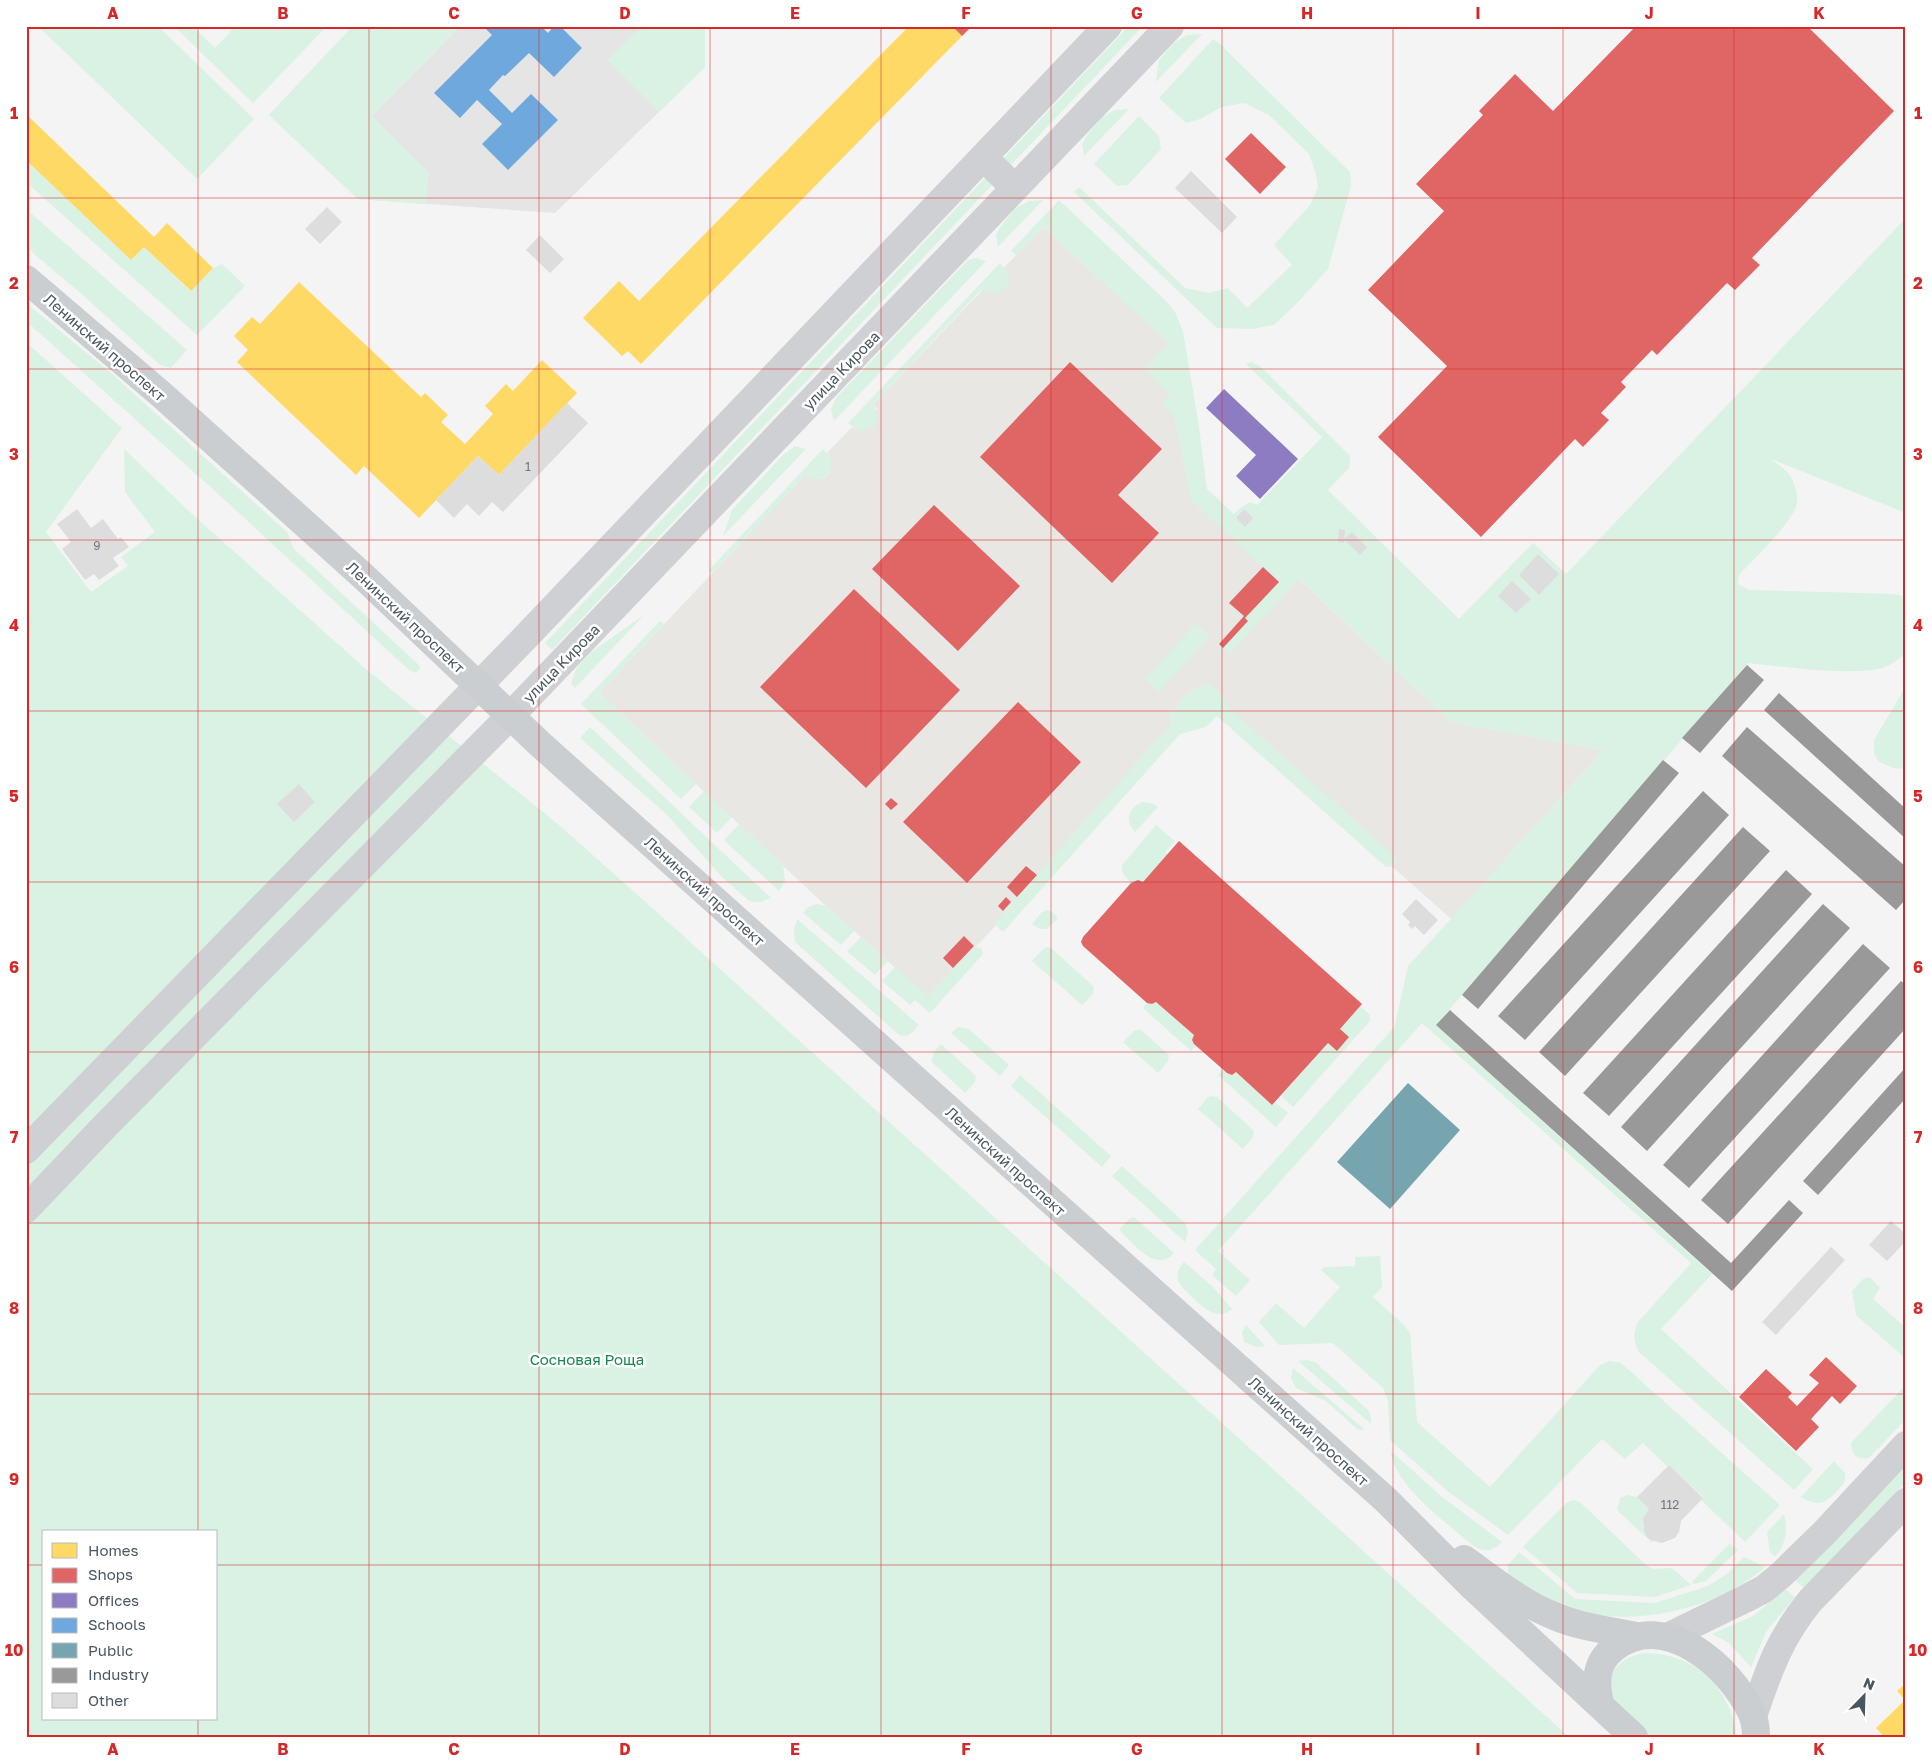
<svg xmlns="http://www.w3.org/2000/svg" width="1932" height="1763" viewBox="0 0 1932 1763" font-family="'Golos Text',sans-serif">
<style>
.commercial{fill:#e8e7e3}
.education{fill:#e6e5e6}
.green{fill:#d9f2e3;fill-rule:evenodd}
.homes{fill:#ffd966}
.shops{fill:#e06666}
.offices{fill:#8e7cc3}
.schools{fill:#6fa8dc}
.public{fill:#76a5af}
.industry{fill:#999}
.building{fill:#ddddde}
.lines{fill:none;stroke-linecap:round;stroke-linejoin:round}
.secondary{stroke:#ced0d4;stroke-width:28}
.primary{stroke:#caced1;stroke-width:28}
.grid{fill:none;stroke:#d62828;stroke-width:1;stroke-opacity:0.55}
.labels{text-anchor:middle;dominant-baseline:central;stroke-width:5;stroke-linejoin:round;paint-order:stroke}
.number-label{font-size:12px;fill:#707881}
.street-label{font-size:15px;fill:#4a5661;stroke:#fff}
.park-label{font-size:15px;fill:#17864f;stroke:#fff}
.neatline{fill:none;stroke:#d62828;stroke-width:2}
.grid-label{font-size:16px;text-anchor:middle;font-weight:bold;fill:#d62828}
</style>
<rect width="100%" height="100%" fill="#f4f4f4"/>
<path class="commercial" d="M1043,227L1169,343L1204,490L1451,722L1604,750L1451,919L1201,696L1003,918L928,997L826,906L599,693L805,475L820,479L825,477L830,472L829,455L827,453L852,427L857,430L877,409L873,404Z"/>
<path class="education" d="M353,26H705V67L555,213L358,199L269,115Z"/>
<path class="green" d="M38,26H158L254,119L197,179Z
M174,26H192L215,48L236,26H327L253,103Z
M353,26H461L372,116L429,172L426,204L358,199L269,115Z
M639,26H705V67L659,112L607,60L640,28Z
M1129,26H1143L1009,167L1002,160Z
M1201,34H1202L1156,82L1159,60L1175,42L1187,35Z
M1213,39L1220,44L1350,172L1351,186L1328,269L1297,303L1274,325L1252,329L1217,328L1074,192L1079,187L1185,288L1209,293L1228,288L1247,308L1292,265L1274,245L1310,205L1318,188L1316,174L1309,154L1269,115L1244,103L1222,107L1200,119L1186,123L1159,98Z
M1129,109L1084,156L1082,144L1087,135L1102,117L1115,110Z
M1139,116L1159,136L1161,149L1128,185L1117,186L1094,164Z
M26,160L131,260L144,247L190,291L213,268L222,264L245,286L197,335L26,182Z
M986,177L993,184L552,650L545,643Z
M1043,200L998,247L996,235L1001,226L1016,208L1029,201Z
M1059,200L1165,300L1175,312L1183,332L1198,420L1207,489L1234,514L1240,508L1250,502L1257,505L1322,437L1246,364L1251,362L1260,366L1350,456L1349,468L1328,490L1459,619L1533,543L1566,574L1906,218V513L1771,459C1777,464 1786,469 1791,477C1795,484 1798,495 1797,503C1795,520 1752,561 1739,575L1738,584L1749,590L1895,594L1906,597V653C1896,662 1885,669 1872,670C1832,674 1788,667 1748,663L1436,1025L1712,1274L1661,1329L1813,1469L1794,1490L1639,1352C1633,1341 1633,1333 1638,1322L1691,1263L1422,1023L1218,1251L1250,1280L1236,1296L1212,1275L1216,1269L1195,1250L1395,1026L1408,966L1604,750L1451,722L1299,579L1230,654L1223,648L1248,621L1243,617L1246,618L1278,582L1191,500L1174,416L1161,404L1170,394L1144,369L1168,343L1043,227L1016,255L1011,251Z
M26,209L187,350L171,368L160,365L85,297L26,247Z
M976,258L986,261L834,421L831,410L836,398L968,260Z
M1000,263L1009,274L1007,286C1000,294 992,295 982,289L873,404L878,415L874,427L863,431L857,430L848,423Z
M26,303L111,373L287,532L294,549L421,667L416,673L409,670L227,502L26,321Z
M26,342L122,428L46,532L91,592L128,566L121,557L155,532L125,492L124,449L193,515L367,670L559,825L678,931L1569,1737H26ZM44,1532H216V1719H44Z
M795,446L806,449L723,536L732,510L783,455Z
M823,449C833,458 835,467 825,477L814,480L805,476L712,573L709,570Z
M644,615L575,688L571,684L576,669L590,653Z
M660,621L664,624L599,693L696,784L681,799L581,704Z
M1196,623L1210,636L1159,692L1145,679Z
M1208,683L1222,695L1229,708L1398,859L1392,866L1386,867L1217,716L1206,727L1180,734L1003,932L994,923L1171,724L1169,714L1191,690Z
M1906,686V769L1893,768L1878,761L1874,753V740Z
M590,727L771,898L761,902L749,901L722,877L666,814L580,738Z
M704,791L732,817L717,833L689,807Z
M1143,802L1151,803L1158,807L1135,832C1124,821 1128,807 1143,802Z
M739,824L783,865L785,881L779,891L724,840Z
M1156,825L1175,841L1165,852L1168,854L1143,882L1138,880L1131,883L1123,874L1122,865Z
M817,904L826,906L854,931L841,945L803,913L808,907Z
M1047,910L1052,912L1058,918L1047,929H1040L1032,924L1042,912Z
M797,919L919,1025C913,1032 909,1038 899,1035L795,942L794,931Z
M861,937L888,961L875,975L847,951Z
M975,947L981,948L983,954L930,1013L915,1000L910,1005L882,981L895,967L928,996Z
M1047,947L1051,948L1094,987L1093,994L1082,1005L1032,961L1043,949Z
M1156,1002L1194,1035L1192,1040L1196,1046L1191,1051L1143,1008L1147,1003L1152,1004Z
M1360,1006L1370,1015V1021L1293,1107L1281,1096L1328,1043L1337,1050L1340,1029Z
M958,1027L969,1029L1009,1065L1000,1076L951,1033Z
M1140,1029L1169,1055L1168,1061L1158,1073L1123,1042L1134,1031Z
M941,1044L976,1076L975,1082L965,1093L932,1062L933,1053Z
M1223,1070L1232,1075L1236,1072L1272,1105L1275,1102L1288,1113L1276,1127L1218,1075Z
M1020,1075L1111,1156L1102,1167L1011,1086Z
M1212,1096L1217,1097L1254,1131L1253,1137L1243,1149L1198,1109L1208,1097Z
M1122,1166L1185,1223L1188,1232L1185,1242L1112,1176Z
M1134,1217L1174,1253C1156,1274 1133,1243 1119,1230L1129,1219Z
M1380,1256L1382,1287L1373,1297L1405,1326L1410,1333L1417,1422L1490,1487L1600,1365L1610,1361L1621,1363L1780,1505L1745,1542L1701,1500L1703,1497L1669,1465L1667,1466L1643,1443L1625,1459L1602,1439L1508,1535L1446,1490L1390,1440L1388,1401L1383,1388L1333,1343L1279,1345L1259,1322L1276,1303L1304,1328L1340,1287L1321,1270L1324,1267L1355,1266V1257Z
M1184,1262L1213,1287L1232,1309C1214,1325 1194,1298 1181,1286C1175,1277 1177,1269 1184,1262Z
M1870,1277L1880,1288L1873,1299L1906,1328V1359L1856,1315L1852,1291L1863,1279Z
M1246,1325L1265,1346L1257,1347L1244,1342L1242,1332Z
M1306,1360L1315,1362L1368,1410L1371,1417V1424L1298,1361Z
M1293,1368L1365,1430L1357,1429L1326,1401L1296,1388L1291,1378Z
M1903,1388H1906V1419L1869,1458C1856,1460 1852,1455 1851,1443Z
M1391,1451L1441,1496L1502,1542C1494,1550 1486,1553 1475,1547C1450,1526 1393,1485 1391,1451Z
M1834,1461L1845,1473C1846,1481 1843,1485 1837,1491C1825,1504 1817,1507 1801,1497Z
M1906,1464V1482L1804,1588L1795,1580Z
M1628,1495L1637,1497L1649,1509C1639,1520 1642,1533 1654,1541L1652,1543L1617,1510L1620,1498Z
M1573,1500L1580,1502L1647,1566L1654,1569L1672,1568L1691,1585L1655,1597L1577,1593L1523,1547L1566,1503Z
M1784,1514C1788,1529 1786,1545 1775,1557L1770,1552L1767,1532Z
M1730,1543L1738,1550L1706,1581L1694,1584L1692,1582Z
M1519,1552L1575,1599L1655,1603L1708,1586L1727,1574L1744,1557L1765,1567C1715,1612 1624,1630 1560,1606C1544,1600 1523,1584 1508,1575V1565Z
M1785,1589L1795,1597L1766,1632L1751,1667L1729,1643L1712,1634L1753,1616Z
M1645,1653C1696,1654 1730,1687 1737,1737H1645L1611,1704L1608,1680C1617,1663 1627,1656 1645,1653Z"/>
<path class="homes" d="M909,26H952L962,36L641,364L628,351L622,356L583,318L619,281L639,301Z
M26,114L154,237L167,223L213,268L191,291L144,247L131,260L26,160Z
M299,282L421,397L425,393L448,415L441,422L465,444L493,414L485,406L506,384L513,391L542,360L577,393L499,475L478,456L419,518L364,466L356,475L237,362L248,350L234,336L252,317L260,324Z
M1906,1683V1737H1884L1876,1728L1905,1700L1897,1691Z"/>
<path class="shops" d="M952,26H972L962,36Z
M1636,26H1807L1894,111L1752,258L1760,265L1735,290L1727,283L1657,355L1652,350L1621,382L1626,387L1601,413L1609,420L1583,447L1575,439L1481,537L1378,437L1447,366L1368,290L1444,211L1416,184L1483,115L1479,111L1515,74L1553,111Z
M1251,133L1286,167L1260,194L1225,159Z
M1070,362L1162,449L1118,495L1159,533L1112,583L980,457Z
M934,505L1020,586L958,651L872,569Z
M1263,567L1279,582L1245,618L1248,621L1223,648L1219,644L1244,616L1229,603Z
M854,589L960,690L866,788L760,687Z
M1018,702L1081,762L967,883L903,822Z
M891,798L898,804L891,810L885,804Z
M1179,841L1362,1004L1340,1029L1349,1037L1337,1051L1328,1043L1272,1105L1236,1072L1232,1075L1227,1073L1194,1044L1192,1040L1194,1035L1156,1002L1152,1004L1147,1003L1083,946L1081,942L1083,937L1131,883L1138,880L1143,882Z
M1026,866L1037,875L1017,897L1007,887Z
M1006,897L1011,902L1003,911L998,906Z
M964,936L974,946L953,968L943,958Z
M1826,1357L1857,1386L1840,1404L1832,1396L1811,1419L1819,1427L1796,1451L1739,1397L1766,1369L1792,1393L1788,1397L1797,1406L1819,1383L1809,1375Z"/>
<path class="offices" d="M1224,389L1298,459L1260,499L1236,476L1256,455L1206,408Z"/>
<path class="schools" d="M483,26H541L548,33L554,26H560L582,48L554,77L529,53L505,76L503,75L489,90L512,113L531,94L558,120L508,170L482,144L502,124L477,100L460,118L434,93L492,35Z"/>
<path class="public" d="M1408,1083L1460,1130L1390,1209L1337,1162Z"/>
<path class="industry" d="M1747,665L1764,680L1700,753L1682,738Z
M1779,693L1906,809V839L1764,710Z
M1747,727L1906,867V899L1896,910L1722,756Z
M1663,760L1679,773L1478,1009L1462,995Z
M1703,791L1729,815L1525,1040L1498,1016Z
M1743,827L1770,851L1565,1076L1539,1052Z
M1786,870L1812,894L1609,1116L1583,1093Z
M1823,904L1850,928L1647,1151L1621,1127Z
M1863,944L1890,968L1689,1188L1663,1165Z
M1901,981L1906,985V1028L1728,1224L1701,1200Z
M1450,1010L1731,1263L1789,1200L1803,1213L1732,1291L1436,1025Z
M1906,1067V1098L1818,1195L1803,1181Z"/>
<path class="building" d="M1191,171L1237,217L1222,233L1175,188Z
M327,207L342,222L320,244L305,229Z
M540,235L564,259L550,273L526,250Z
M567,403L588,423L503,512L492,502L479,516L467,504L454,518L436,500L478,456L499,475Z
M77,509L91,528L103,519L118,539L121,537L129,547L113,558L119,566L99,580L94,574L85,580L62,549L71,542L57,524Z
M1244,509L1253,518L1245,527L1236,518Z
M1339,529L1345,530L1344,543L1338,542Z
M1352,532L1367,547L1360,555L1344,539Z
M1538,554L1559,574L1539,595L1519,575Z
M1512,581L1531,599L1516,613L1498,596Z
M299,784L315,802L294,822L277,804Z
M1416,899L1438,920L1424,935L1415,926L1412,929L1408,925L1410,922L1402,914Z
M1891,1221L1906,1234V1241L1887,1261L1869,1245Z
M1831,1247L1845,1260L1776,1335L1762,1322Z
M1669,1465L1703,1498L1681,1521L1679,1532L1675,1538L1662,1543L1654,1541L1648,1538L1644,1531L1643,1518L1649,1509L1637,1497Z"/>
<g class="lines">
<path class="secondary" d="M983,157L1015,188
M26,1150L519,644L1108,26
M26,1209L106,1125L511,715L1170,26
M1667,1637L1745,1599L1764,1589L1781,1575L1825,1532L1906,1445
M1753,1716C1769,1670 1779,1639 1810,1601L1906,1502"/>
<path class="primary" d="M26,279L163,396L364,577L541,745L1386,1500L1473,1587L1634,1737
M1464,1559C1492,1579 1520,1602 1552,1615C1578,1627 1608,1630 1636,1636
M1600,1703C1595,1682 1595,1663 1614,1648C1665,1609 1731,1667 1752,1714C1755,1721 1756,1730 1756,1737"/>
</g>
<path class="grid" d="M198,26V1532M369,26V1737M539,26V1737M710,26V1737M881,26V1737M1051,26V1737M1222,26V1737M1393,26V1737M1563,26V1737M1734,26V1737M26,198H1906M26,369H1906M26,540H1906M26,711H1906M26,882H1906M26,1052H1906M26,1223H1906M26,1394H1906M26,1565H44M216,1565H1906M198,1719V1737"/>
<g class="labels">
<g class="number-label">
<text x="528" y="466">1</text>
<text x="97" y="545">9</text>
<text x="1670" y="1504">112</text>
</g>
<g class="street-label">
<text transform="translate(105 347) rotate(41)">Ленинский проспект</text>
<text transform="translate(841 370) rotate(-46)">улица Кирова</text>
<text transform="translate(406 617) rotate(43)">Ленинский проспект</text>
<text transform="translate(561 663) rotate(-46)">улица Кирова</text>
<text transform="translate(705 891) rotate(42)">Ленинский проспект</text>
<text transform="translate(1006 1161) rotate(42)">Ленинский проспект</text>
<text transform="translate(1309 1431) rotate(42)">Ленинский проспект</text>
</g>
<g class="park-label">
<text x="587" y="1359">Сосновая Роща</text>
</g>
</g>
<rect width="1932" height="1763" fill="none" stroke="#ffffff" stroke-width="55"/>
<rect x="42" y="1530" width="175" height="190" fill="#ffffff" stroke="#b7bbc0"/>
<rect x="52" y="1543" width="25" height="15" fill="#ffd966" stroke="#b7bbc0"/>
<text x="88" y="1556" font-size="15" fill="#4a5661">Homes</text>
<rect x="52" y="1568" width="25" height="15" fill="#e06666" stroke="#b7bbc0"/>
<text x="88" y="1580" font-size="15" fill="#4a5661">Shops</text>
<rect x="52" y="1593" width="25" height="15" fill="#8e7cc3" stroke="#b7bbc0"/>
<text x="88" y="1606" font-size="15" fill="#4a5661">Offices</text>
<rect x="52" y="1618" width="25" height="15" fill="#6fa8dc" stroke="#b7bbc0"/>
<text x="88" y="1630" font-size="15" fill="#4a5661">Schools</text>
<rect x="52" y="1643" width="25" height="15" fill="#76a5af" stroke="#b7bbc0"/>
<text x="88" y="1656" font-size="15" fill="#4a5661">Public</text>
<rect x="52" y="1668" width="25" height="15" fill="#999999" stroke="#b7bbc0"/>
<text x="88" y="1680" font-size="15" fill="#4a5661">Industry</text>
<rect x="52" y="1693" width="25" height="15" fill="#ddddde" stroke="#b7bbc0"/>
<text x="88" y="1706" font-size="15" fill="#4a5661">Other</text>
<g transform="translate(1864 1696) rotate(23)" stroke="#ffffff" stroke-width="4" paint-order="stroke">
<path d="M0-4L9 19L0 12L-9 19Z" fill="#4a5661"/>
<text y="-8" font-size="14" font-weight="bold" text-anchor="middle" fill="#4a5661">N</text>
</g>
<rect x="28" y="28" width="1876" height="1708" class="neatline"/>
<g class="grid-label">
<text x="113" y="19">A</text>
<text x="283" y="19">B</text>
<text x="454" y="19">C</text>
<text x="625" y="19">D</text>
<text x="795" y="19">E</text>
<text x="966" y="19">F</text>
<text x="1137" y="19">G</text>
<text x="1307" y="19">H</text>
<text x="1478" y="19">I</text>
<text x="1649" y="19">J</text>
<text x="1819" y="19">K</text>
<text x="14" y="119">1</text>
<text x="1918" y="119">1</text>
<text x="14" y="289">2</text>
<text x="1918" y="289">2</text>
<text x="14" y="460">3</text>
<text x="1918" y="460">3</text>
<text x="14" y="631">4</text>
<text x="1918" y="631">4</text>
<text x="14" y="802">5</text>
<text x="1918" y="802">5</text>
<text x="14" y="973">6</text>
<text x="1918" y="973">6</text>
<text x="14" y="1143">7</text>
<text x="1918" y="1143">7</text>
<text x="14" y="1314">8</text>
<text x="1918" y="1314">8</text>
<text x="14" y="1485">9</text>
<text x="1918" y="1485">9</text>
<text x="14" y="1656">10</text>
<text x="1918" y="1656">10</text>
<text x="113" y="1755">A</text>
<text x="283" y="1755">B</text>
<text x="454" y="1755">C</text>
<text x="625" y="1755">D</text>
<text x="795" y="1755">E</text>
<text x="966" y="1755">F</text>
<text x="1137" y="1755">G</text>
<text x="1307" y="1755">H</text>
<text x="1478" y="1755">I</text>
<text x="1649" y="1755">J</text>
<text x="1819" y="1755">K</text>
</g>
</svg>
